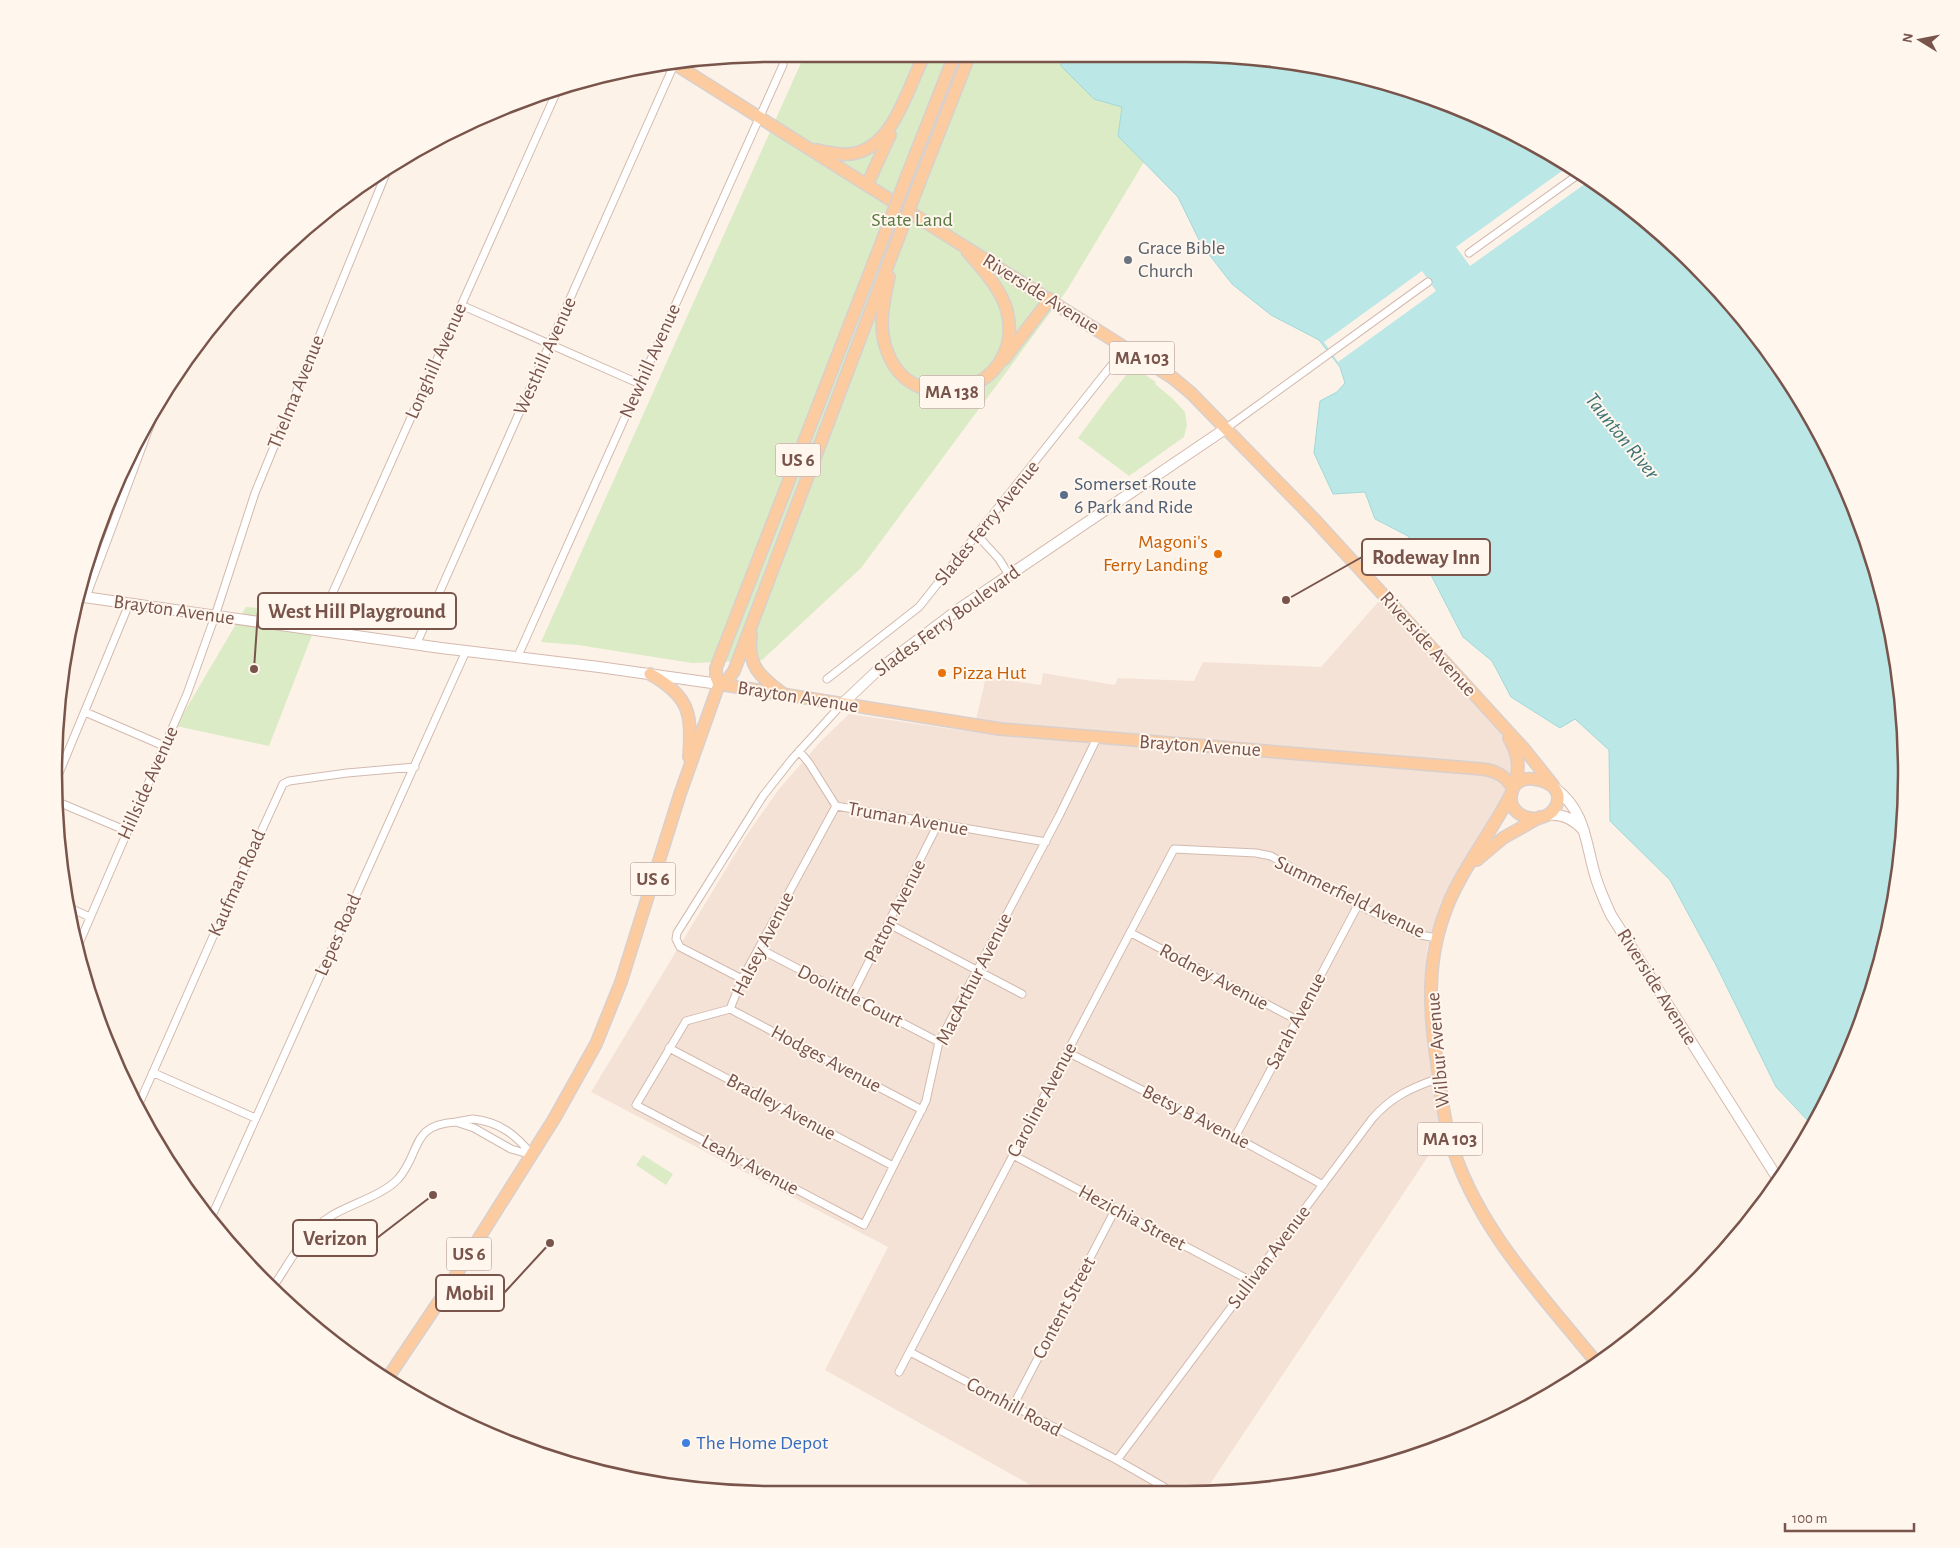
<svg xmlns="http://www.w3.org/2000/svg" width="1960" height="1548" viewBox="0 0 1960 1548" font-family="'Alegreya Sans',sans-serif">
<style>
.residential{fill:#f5e2d6}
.green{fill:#daebc5}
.water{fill:#bbe7e7;stroke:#a1d9d9}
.pier{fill:#fdf2e8}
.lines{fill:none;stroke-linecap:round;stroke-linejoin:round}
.street-casing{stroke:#d2baaf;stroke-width:9}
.secondary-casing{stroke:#d5b9ad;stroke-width:12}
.primary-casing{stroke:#d9cfcd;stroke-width:14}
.street{stroke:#fff;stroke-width:7}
.secondary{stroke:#fff;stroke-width:10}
.primary{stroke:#fccca0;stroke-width:11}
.primary-bridge-casing{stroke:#d9cfcd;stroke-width:14;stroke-linecap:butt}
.primary-bridge{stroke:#fccca0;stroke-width:11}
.worship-dot{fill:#6b7280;stroke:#fff6ee;stroke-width:2}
.service-dot{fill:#5c6f8a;stroke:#fff6ee;stroke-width:2}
.food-dot{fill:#e8710a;stroke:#fff6ee;stroke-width:2}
.shop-dot{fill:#3f7fe0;stroke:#fff6ee;stroke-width:2}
.labels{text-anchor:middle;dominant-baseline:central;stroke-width:4;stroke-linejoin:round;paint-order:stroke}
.shield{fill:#fff6ee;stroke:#a0857c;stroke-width:1}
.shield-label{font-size:19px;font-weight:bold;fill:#78544b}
.park-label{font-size:20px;fill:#587840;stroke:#fff6ee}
.worship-label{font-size:20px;fill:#5b616d;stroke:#fff6ee;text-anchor:start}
.street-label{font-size:20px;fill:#78544b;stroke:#fff6ee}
.service-label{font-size:20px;fill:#4e5e75;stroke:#fff6ee;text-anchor:start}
.food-label{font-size:20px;fill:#c56008;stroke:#fff6ee;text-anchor:end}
.shop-label{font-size:20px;fill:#366cbe;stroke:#fff6ee;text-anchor:start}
.water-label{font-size:21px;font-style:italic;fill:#3b7476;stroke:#fff6ee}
.rim{fill:none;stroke:#78544b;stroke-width:2.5}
.leader{fill:none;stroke:#78544b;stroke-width:2}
.callout-dot{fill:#78544b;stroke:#fff6ee;stroke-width:2}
.callout{fill:#fff6ee;stroke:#78544b;stroke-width:2}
.callout-label{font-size:21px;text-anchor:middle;font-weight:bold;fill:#78544b}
</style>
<rect width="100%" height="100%" fill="#fdf2e8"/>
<path class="residential" d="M1379,601L1508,742L1513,755V769L1506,794L1493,817L1440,904L1427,948L1424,1008L1441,1137L1204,1493H1045L825,1370L888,1247L591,1092L746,836L779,789L821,741L849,714L973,732L986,677L1041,685L1043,673L1115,685L1118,678L1194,681L1203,662L1321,667Z"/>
<path class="green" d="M805,54L1060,55L1061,66L1094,99L1122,107L1118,136L1144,162L1067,290L861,568L762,660L692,663L578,645L541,642Z
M1133,367L1156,382L1155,384L1173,399L1185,412L1187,425L1184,437L1129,476L1078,438L1109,396Z
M246,607L321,612L269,746L176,726Z
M643,1155L673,1174L666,1185L636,1165Z"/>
<path class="water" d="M1060,55H1233L1418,92L1546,150L1661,232L1693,277L1698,272L1757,335L1766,349L1763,354L1805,415L1810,414L1868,543L1900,680L1905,821L1882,961L1832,1093L1812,1125L1776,1087L1716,965L1670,880L1610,821L1609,750L1575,719L1560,728L1511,697L1492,661L1463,637L1430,573L1408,536L1375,519L1365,492L1333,494L1314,453L1320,401L1337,392L1345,383L1340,367L1319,340L1271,315L1232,284L1201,244L1178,197L1118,136L1122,107L1094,99L1061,66Z"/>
<path class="pier" d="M1569,166L1589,181L1470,266L1456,247Z
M1422,271L1436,291L1338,362L1324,342Z"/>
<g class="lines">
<defs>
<path id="street" d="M1469,253L1579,174
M461,305L640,384
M1225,429L1428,282
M977,535L999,559L1009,575
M86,597L158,404
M316,630L557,91
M416,645L673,67
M517,658L783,65
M827,679L919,607L1126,347
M85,712L164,746
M799,751L809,763L836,806L1046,842
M55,783L129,604
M58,802L127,831
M836,806L742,979L730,1009L686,1021L636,1105L864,1225L926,1101L939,1042L1059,816L1097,738
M72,909L90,917
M889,924L1022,994
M1131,933L1297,1020
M77,948L187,694L215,616L255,493L387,171
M760,949L939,1042
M742,979L680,947L676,939L677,933L763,796L792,759L842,704
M851,997L938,824
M730,1009L922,1110
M669,1048L893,1166
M1067,1052L1235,1137L1323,1185
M154,1073L255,1118
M138,1106L211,941L283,784L289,781L347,773L415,767
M473,1119C500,1122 516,1135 532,1155L511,1149L474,1128L456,1122Z
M1235,1137L1358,905
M1013,1155L1251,1281
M211,1218L466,651
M273,1287C290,1262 304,1232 331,1216C350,1204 382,1196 398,1179C422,1152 409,1125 456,1122
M910,1352L1117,1460L1164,1487
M899,1372L1174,849L1256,853L1271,856L1358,905L1420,935L1437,938
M1013,1406L1115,1210
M1117,1460L1372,1119C1392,1096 1411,1088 1439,1078"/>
<path id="secondary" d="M77,596L441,648L599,667L719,684
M842,704L878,670L959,609L1225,429
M1555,788C1586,812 1585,841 1595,875C1599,889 1605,902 1611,915L1778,1179
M1548,815C1563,813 1574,819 1584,831"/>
<path id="primary" d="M678,66L1173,378L1191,393L1314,519L1525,750L1553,785
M816,150C827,152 839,155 850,154C894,149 907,88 925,54
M908,173L955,54
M920,181L970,54
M867,185L890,135
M889,277C884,300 878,325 886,348C910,425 1027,392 1007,311C1001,288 982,269 967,251
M1004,359L1050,299
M751,634C747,665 759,676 782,693
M650,674C690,697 692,713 689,757
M719,684L1000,729L1482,769C1497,771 1506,776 1513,789
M719,684L716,677V668L884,236
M719,684L728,679L734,671L896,244
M1509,738C1517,752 1521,767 1515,782C1513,789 1510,794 1511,801C1512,808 1517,813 1523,816C1556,829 1577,784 1533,779C1525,778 1518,780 1513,788
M1512,792C1492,833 1457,874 1443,918C1428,961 1429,1012 1436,1056C1440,1084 1442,1112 1450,1139C1475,1226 1540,1293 1596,1362
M1477,860L1503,838L1540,817
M389,1376L442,1297L554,1119L596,1044L621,982L680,794L719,684"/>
</defs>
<use href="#street" class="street-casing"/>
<use href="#secondary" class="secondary-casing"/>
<use href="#primary" class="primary-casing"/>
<use href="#street" class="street"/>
<use href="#secondary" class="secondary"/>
<use href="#primary" class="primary"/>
<defs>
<path id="primary-bridge" d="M884,236L908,173
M896,244L920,181"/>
</defs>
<use href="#primary-bridge" class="primary-bridge-casing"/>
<use href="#primary-bridge" class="primary-bridge"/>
</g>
<circle class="worship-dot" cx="1128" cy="260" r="5"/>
<circle class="service-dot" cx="1064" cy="495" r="5"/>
<g class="food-dot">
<circle cx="1218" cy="554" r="5"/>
<circle cx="942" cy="673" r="5"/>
</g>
<circle class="shop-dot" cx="686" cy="1443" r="5"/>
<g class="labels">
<g class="shield">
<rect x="1109.5" y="341.5" width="65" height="33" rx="4"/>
<rect x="919.5" y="375.5" width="65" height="33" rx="4"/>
<rect x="775.5" y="443.5" width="45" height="33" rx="4"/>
<rect x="630.5" y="862.5" width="45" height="33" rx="4"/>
<rect x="1417.5" y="1122.5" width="65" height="33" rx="4"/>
<rect x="446.5" y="1237.5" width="45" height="33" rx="4"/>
</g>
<g class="shield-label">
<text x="1142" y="358">MA 103</text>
<text x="952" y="392">MA 138</text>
<text x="798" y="460">US 6</text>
<text x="653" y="879">US 6</text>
<text x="1450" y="1139">MA 103</text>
<text x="469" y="1254">US 6</text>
</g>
<g class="park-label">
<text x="912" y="220">State Land</text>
</g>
<g class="worship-label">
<text x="1138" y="248">Grace Bible<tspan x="1138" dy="23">Church</tspan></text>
</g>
<g class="street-label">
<text transform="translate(1041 294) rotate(32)">Riverside Avenue</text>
<text transform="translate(545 356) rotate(-66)">Westhill Avenue</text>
<text transform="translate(436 361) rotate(-66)">Longhill Avenue</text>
<text transform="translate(650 361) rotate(-66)">Newhill Avenue</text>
<text transform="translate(296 392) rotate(-68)">Thelma Avenue</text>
<text transform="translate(987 523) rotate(-51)">Slades Ferry Avenue</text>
<text transform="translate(174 610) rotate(8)">Brayton Avenue</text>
<text transform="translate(947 621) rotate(-36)">Slades Ferry Boulevard</text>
<text transform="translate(1428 644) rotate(48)">Riverside Avenue</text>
<text transform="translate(798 697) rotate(9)">Brayton Avenue</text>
<text transform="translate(1200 746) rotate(4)">Brayton Avenue</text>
<text transform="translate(148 783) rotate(-66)">Hillside Avenue</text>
<text transform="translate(908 819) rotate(10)">Truman Avenue</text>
<text transform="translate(237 883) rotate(-66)">Kaufman Road</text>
<text transform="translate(1350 897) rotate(26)">Summerfield Avenue</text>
<text transform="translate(895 911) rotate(-63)">Patton Avenue</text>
<text transform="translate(338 935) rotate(-66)">Lepes Road</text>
<text transform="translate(763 944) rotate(-63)">Halsey Avenue</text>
<text transform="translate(1214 977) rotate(28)">Rodney Avenue</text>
<text transform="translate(974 979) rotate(-63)">MacArthur Avenue</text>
<text transform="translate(1657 987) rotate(58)">Riverside Avenue</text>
<text transform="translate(850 996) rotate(27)">Doolittle Court</text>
<text transform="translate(1296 1021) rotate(-62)">Sarah Avenue</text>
<text transform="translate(1438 1050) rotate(-95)">Wilbur Avenue</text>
<text transform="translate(826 1059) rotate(28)">Hodges Avenue</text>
<text transform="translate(1042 1100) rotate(-62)">Caroline Avenue</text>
<text transform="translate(781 1107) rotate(28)">Bradley Avenue</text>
<text transform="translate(1196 1117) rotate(27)">Betsy B Avenue</text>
<text transform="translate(750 1165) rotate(28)">Leahy Avenue</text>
<text transform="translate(1132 1218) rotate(28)">Hezichia Street</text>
<text transform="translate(1269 1257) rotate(-53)">Sullivan Avenue</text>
<text transform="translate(1064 1308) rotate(-62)">Content Street</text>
<text transform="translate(1014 1407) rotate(28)">Cornhill Road</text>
</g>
<g class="service-label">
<text x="1074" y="484">Somerset Route<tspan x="1074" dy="23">6 Park and Ride</tspan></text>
</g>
<g class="food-label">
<text x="1208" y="542">Magoni's<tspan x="1208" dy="23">Ferry Landing</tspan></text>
<text x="952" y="673" text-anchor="start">Pizza Hut</text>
</g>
<g class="shop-label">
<text x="696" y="1443">The Home Depot</text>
</g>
<g class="water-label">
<text transform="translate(1622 436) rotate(51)">Taunton River</text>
</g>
</g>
<path d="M0 0H1960V1548H0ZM774 62H1186A712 712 0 0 1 1898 774V774A712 712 0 0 1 1186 1486H774A712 712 0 0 1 62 774V774A712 712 0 0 1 774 62Z" fill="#fff6ee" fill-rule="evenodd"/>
<path class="rim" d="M774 62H1186A712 712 0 0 1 1898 774V774A712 712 0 0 1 1186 1486H774A712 712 0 0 1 62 774V774A712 712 0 0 1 774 62Z"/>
<path class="leader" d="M1286 600L1362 557M254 669L258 611M433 1195L377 1238M550 1243L504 1293"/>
<g class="callout-dot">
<circle cx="1286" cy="600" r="5"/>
<circle cx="254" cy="669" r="5"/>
<circle cx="433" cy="1195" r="5"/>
<circle cx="550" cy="1243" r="5"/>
</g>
<g class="callout">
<rect x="1362" y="539" width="128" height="36" rx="5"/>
<rect x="258" y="593" width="198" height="36" rx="5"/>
<rect x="293" y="1220" width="84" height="36" rx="5"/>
<rect x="436" y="1275" width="68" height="36" rx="5"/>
</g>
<g class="callout-label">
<text x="1426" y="564">Rodeway Inn</text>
<text x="357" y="618">West Hill Playground</text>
<text x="335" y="1245">Verizon</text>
<text x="470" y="1300">Mobil</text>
</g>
<g transform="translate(1920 40) rotate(280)" stroke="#fff6ee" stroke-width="4" paint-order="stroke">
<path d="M0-4L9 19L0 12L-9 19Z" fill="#78544b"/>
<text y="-8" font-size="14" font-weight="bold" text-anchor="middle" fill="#78544b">N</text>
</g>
<path d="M1785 1523v8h129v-8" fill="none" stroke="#78544b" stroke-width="2.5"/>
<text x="1792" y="1523" font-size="15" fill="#78544b" stroke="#fff6ee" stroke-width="4" paint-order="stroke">100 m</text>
</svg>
